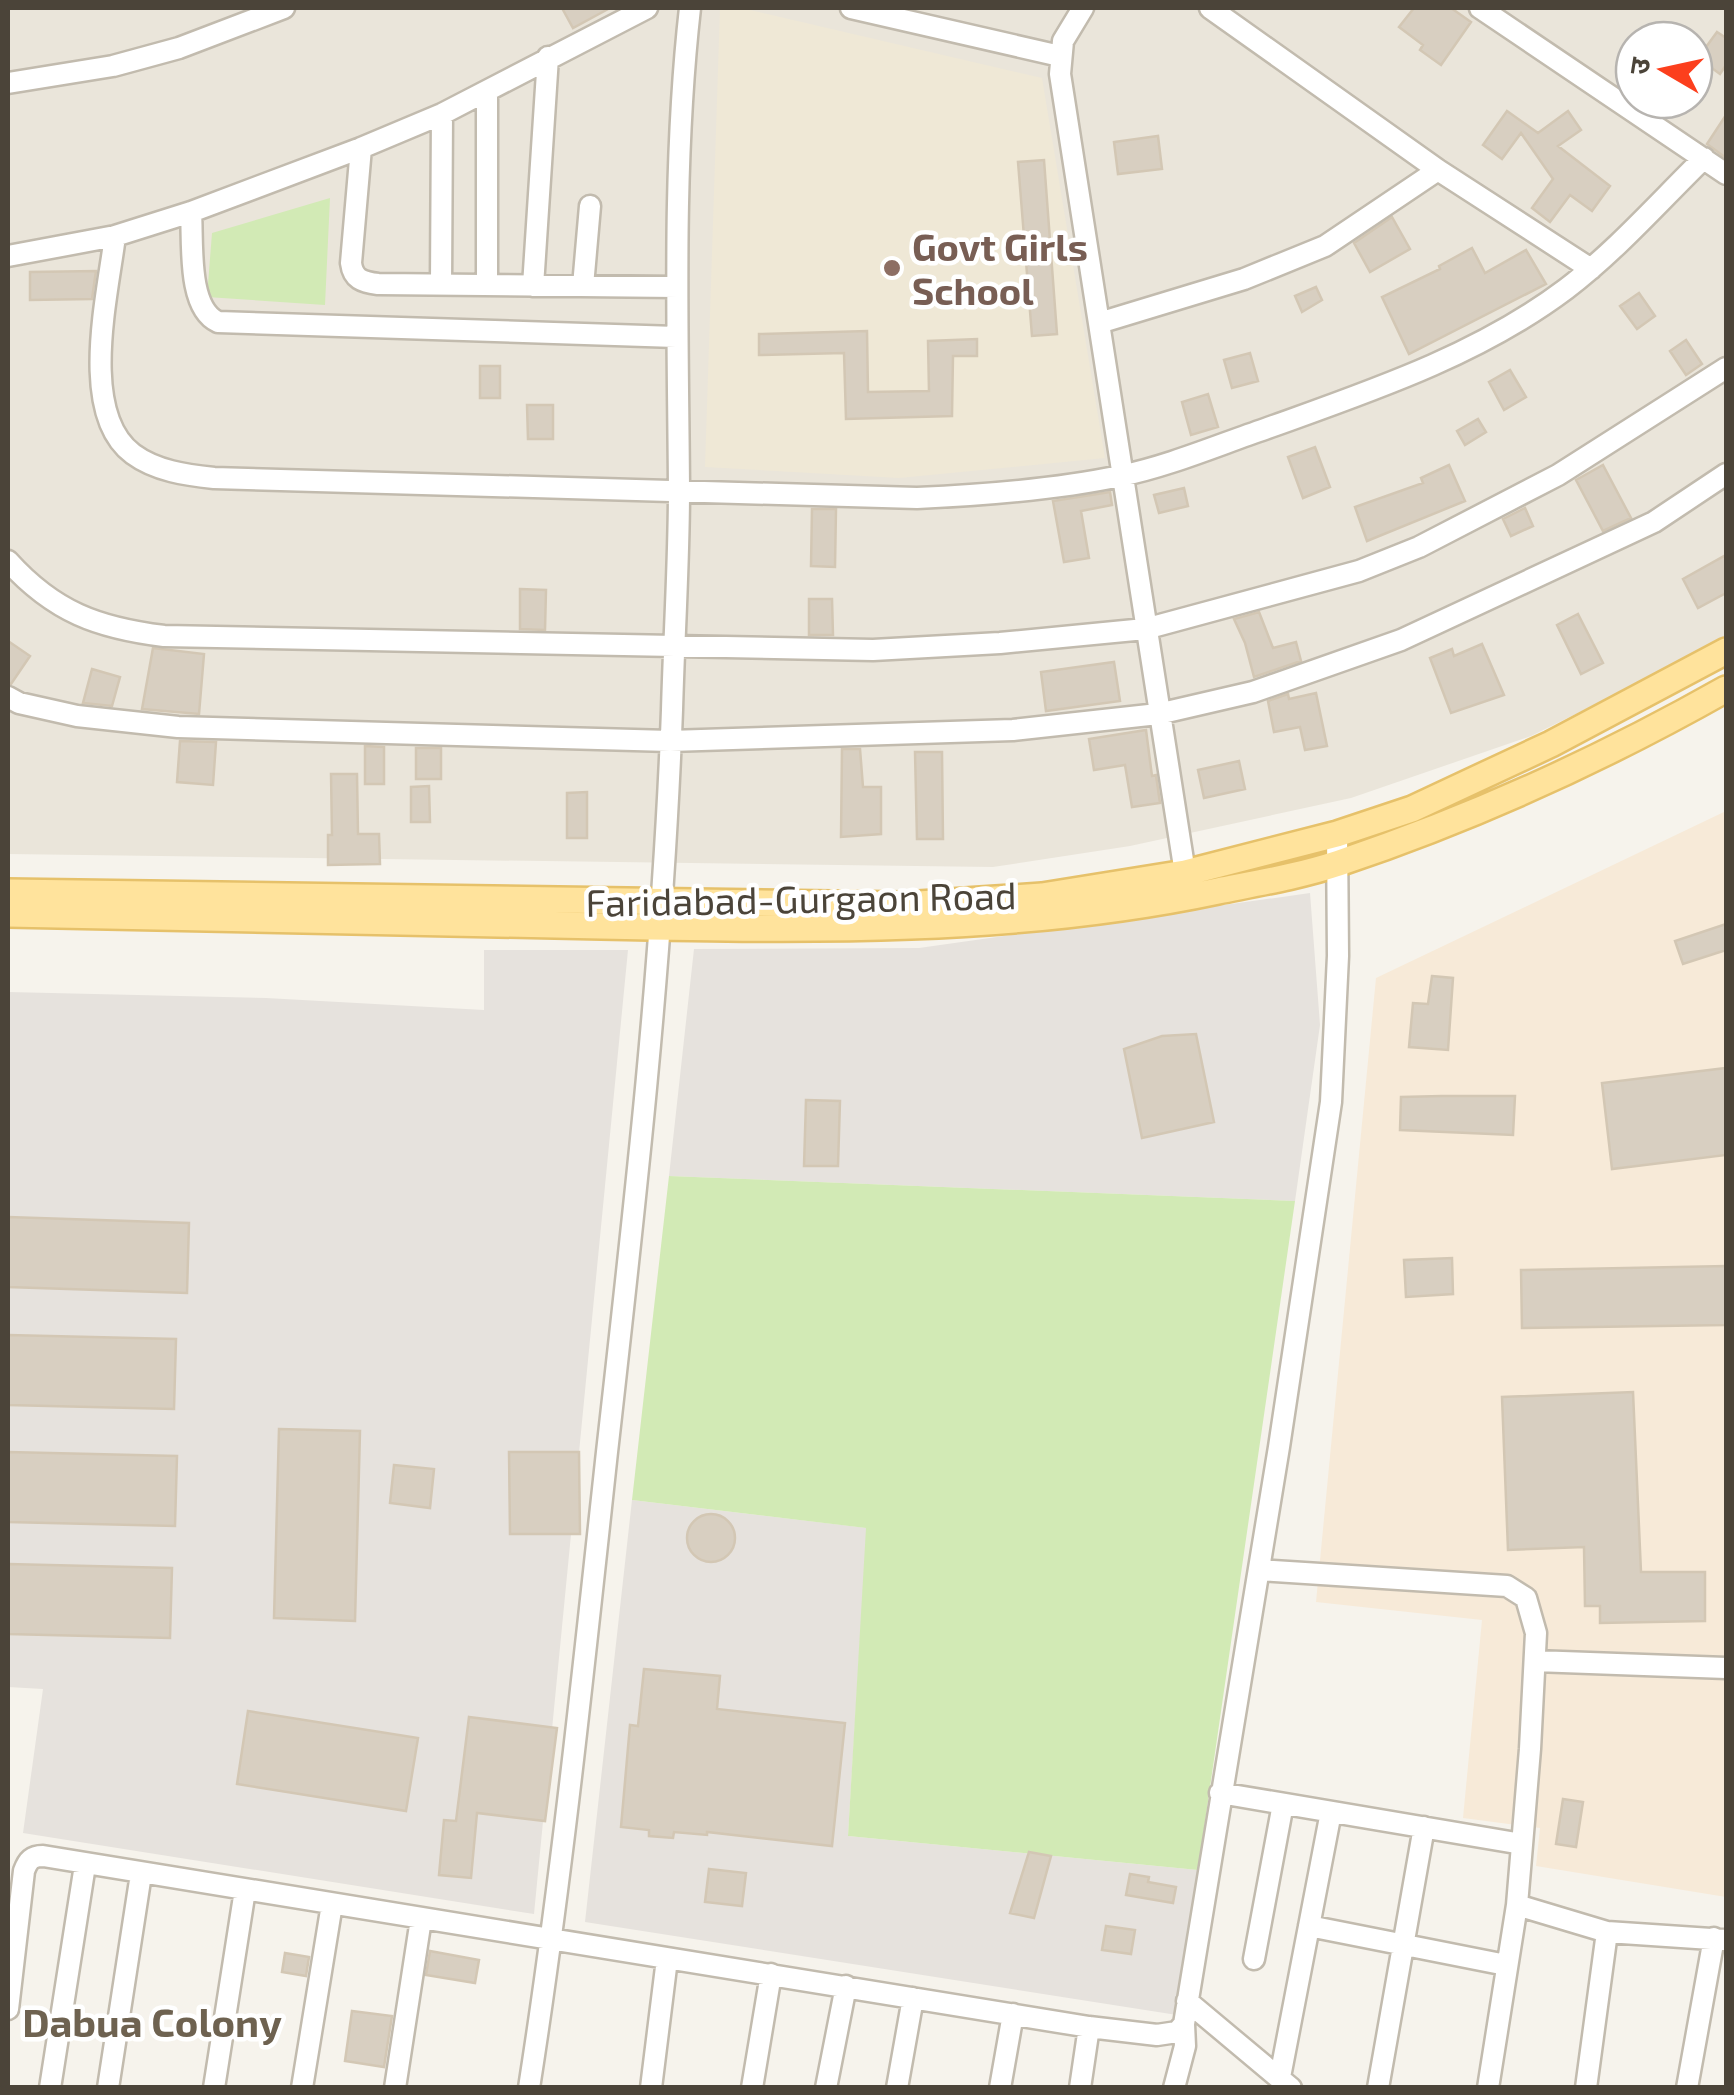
<svg xmlns="http://www.w3.org/2000/svg" width="1734" height="2095" viewBox="0 0 1734 2095" font-family="'Exo 2','Noto Sans Devanagari',sans-serif">
<style>
.residential{fill:#eae5da;fill-rule:evenodd}
.commercial{fill:#f7ead8}
.industrial{fill:#e6e2dd}
.education{fill:#efe8d6}
.green{fill:#d2eab5}
.building{fill:#d8cfc1;stroke:#d3c7b4;stroke-width:2.5}
.lines{fill:none;stroke-linecap:round;stroke-linejoin:round}
.minor-casing{stroke:#c2bbae;stroke-width:25}
.major-casing{stroke:#e6c16a;stroke-width:30}
.minor{stroke:#fff;stroke-width:20}
.major{stroke:#ffe39c;stroke-width:25}
.education-dot{fill:#8d6e63;stroke:#fff;stroke-width:4}
.labels{text-anchor:middle;dominant-baseline:central;stroke-width:9;stroke-linejoin:round;paint-order:stroke}
.education-label{font-size:38px;font-weight:bold;fill:#785e54;stroke:#fff;text-anchor:start}
.street-label{font-size:38px;fill:#4b4439;stroke:#fff}
.neighbourhood-label{font-size:40px;font-weight:bold;fill:#6e6250;stroke:#fff}
</style>
<rect width="100%" height="100%" fill="#f6f3ec"/>
<path class="residential" d="M8,8H1726V640L1531,736L1351,798L1130,846L993,867L8,854ZM1634,40H1694V100H1634Z"/>
<path class="commercial" d="M1726,811V1897L1536,1866L1540,1828L1463,1818L1482,1620L1316,1602L1376,978Z"/>
<path class="industrial" d="M1310,893L1320,1025L1295,1201L669,1176L694,949L919,948Z
M484,950H628L534,1914L23,1833L43,1689L8,1687V992L266,998L484,1010Z
M632,1500L867,1528L848,1836L1198,1870L1177,2015L585,1922Z"/>
<path class="education" d="M720,8H742L1042,78L1105,458L899,478L705,467Z"/>
<path class="green" d="M330,198L325,305L207,297L212,233Z
M669,1176L1295,1201L1198,1870L848,1836L866,1528L632,1500Z"/>
<path class="building" d="M562,8H610L573,28Z
M1414,8H1451L1471,22L1441,65L1420,50L1423,45L1399,27Z
M1717,32L1726,38V65L1720,74L1698,58Z
M1507,111L1538,133L1568,111L1581,130L1558,146L1610,186L1592,211L1570,195L1550,222L1532,208L1553,179L1521,133L1502,159L1483,145Z
M1726,115V158L1707,144Z
M1158,136L1162,169L1118,174L1114,142Z
M1044,160L1057,334L1032,336L1018,162Z
M1392,217L1410,249L1370,272L1354,243Z
M1472,248L1485,273L1526,250L1546,284L1409,354L1382,297L1440,269L1439,266Z
M96,271L92,299L30,300V272Z
M1316,287L1322,300L1302,312L1295,296Z
M1639,293L1655,316L1637,329L1620,306Z
M867,331L868,392L929,391L928,341L977,339V356H953L952,416L846,419L844,353L759,355V334Z
M1686,340L1702,364L1686,375L1670,351Z
M1250,353L1258,381L1232,388L1224,360Z
M480,366H500V398H480Z
M1510,370L1526,397L1504,410L1489,382Z
M1208,394L1218,427L1191,435L1182,402Z
M527,405H553V439H528Z
M1478,419L1486,432L1465,445L1457,431Z
M1315,447L1330,487L1303,498L1288,457Z
M1449,465L1465,501L1367,541L1355,507L1423,483L1421,478Z
M1603,465L1631,518L1603,531L1576,480Z
M1184,488L1188,506L1159,513L1154,495Z
M1110,492L1112,505L1081,511L1089,558L1064,562L1053,501Z
M1525,508L1533,526L1511,536L1503,519Z
M812,509H836L835,567L811,566Z
M1726,555V593L1698,608L1683,579Z
M520,589L546,590L545,630L520,629Z
M809,599H832L833,635H809Z
M1259,612L1273,648L1296,642L1301,661L1254,677L1245,643L1234,619Z
M1578,614L1603,663L1581,674L1557,625Z
M8,641L30,656L11,684L8,683Z
M1482,644L1504,695L1451,713L1430,658L1452,649L1454,656Z
M153,648L204,654L199,714L142,709Z
M1114,662L1120,701L1046,711L1041,672Z
M92,669L120,677L112,706L83,703Z
M1316,693L1327,746L1305,750L1300,727L1274,732L1268,701L1288,694L1289,699Z
M1146,730L1152,776L1156,775L1160,803L1132,807L1125,765L1094,770L1089,739Z
M180,741L216,742L213,785L177,782Z
M365,746L384,747V784H365Z
M416,748H441V779H416Z
M842,749H860L863,787H881V834L841,837Z
M915,752H942L943,839H917Z
M1239,761L1245,789L1204,798L1198,770Z
M331,774H357L358,834H379L380,864L328,865V835H332Z
M429,786L430,822H411V787Z
M587,792V838H567V793Z
M1726,924V950L1683,964L1675,941Z
M1432,976L1453,978L1448,1050L1409,1047L1413,1003L1428,1004Z
M1196,1034L1214,1122L1142,1138L1124,1049L1162,1036Z
M1726,1068V1155L1612,1169L1602,1083Z
M1442,1096H1515L1513,1135L1400,1130L1401,1097Z
M806,1100L840,1101L838,1166H804Z
M8,1217L189,1223L187,1293L8,1287Z
M1452,1258L1453,1294L1406,1297L1404,1260Z
M1726,1266V1325L1522,1328L1521,1270Z
M8,1335L176,1339L174,1409L8,1405Z
M1633,1392L1641,1572H1705V1621L1600,1623V1606H1585L1584,1547L1508,1550L1502,1397Z
M279,1429L360,1431L355,1621L274,1618Z
M8,1452L177,1456L175,1526L8,1522Z
M509,1452H579L580,1534H510Z
M394,1465L434,1469L430,1508L390,1503Z
M687 1538a24 24 0 1 1 48 0a24 24 0 1 1-48 0Z
M8,1564L172,1568L170,1638L8,1634Z
M644,1669L720,1676L717,1709L845,1723L832,1846L707,1832V1835L674,1832L673,1838L649,1836V1830L621,1827L630,1725L638,1726Z
M248,1711L418,1738L406,1811L237,1784Z
M469,1717L557,1728L545,1821L477,1813L471,1878L439,1875L444,1820L456,1821Z
M1563,1799L1583,1802L1576,1847L1556,1844Z
M1029,1852L1051,1856L1034,1918L1010,1913Z
M709,1869L746,1873L742,1906L705,1902Z
M1130,1874L1149,1877L1148,1882L1176,1887L1173,1903L1126,1895Z
M1106,1926L1135,1930L1131,1954L1102,1950Z
M430,1951L479,1960L475,1983L426,1975Z
M285,1953L309,1957L306,1976L282,1972Z
M352,2011L392,2016L384,2067L345,2061Z"/>
<g class="lines">
<defs>
<path id="minor" d="M851,8L1060,56
M1083,8L1063,41L1060,74L1185,873
M1210,8L1438,170L1591,269
M1480,8L1726,174
M8,83L113,66L179,48L284,8
M487,91V285
M361,148L351,263C353,279 362,282 378,284L677,287
M191,212C193,242 187,308 218,322L676,337
M115,236C108,294 78,413 133,454C156,471 186,475 214,478L917,498C984,495 1054,490 1120,476C1169,466 1218,445 1265,429C1368,392 1477,356 1566,289C1616,251 1659,202 1704,158
M8,256L115,236L191,212L361,148L442,114L647,8
M441,284L442,114
M533,286L548,57
M583,286L590,206
M1099,323L1244,279L1325,246L1438,170
M8,561C54,612 98,628 164,636L873,650L1000,643L1145,629L1359,571L1419,547L1558,475L1726,368
M8,697L19,703L77,716L178,727L670,741L1013,730L1158,714L1253,692L1401,640L1654,522L1726,474
M1259,1570L1507,1586L1526,1598L1536,1633L1530,1749L1517,1905L1488,2088
M1535,1661L1726,1668
M1220,1793L1522,1844
M1517,1905L1607,1932L1726,1940
M1309,1926L1506,1965
M1254,1959L1283,1804
M1187,2001L1291,2088
M8,2009L24,1871C28,1860 32,1856 43,1856L1089,2027L1157,2035L1177,2032L1184,2024L1279,1447L1331,1102L1338,956L1337,834
M1280,2077L1331,1812
M50,2088L85,1865
M108,2088L141,1874
M214,2088L245,1890
M302,2088L332,1904
M395,2088L421,1919
M529,2088C562,1877 584,1664 607,1452C635,1205 663,958 672,710C674,637 679,563 679,490C678,329 672,167 690,8
M651,2088L667,1959
M752,2088L771,1974
M826,2088L846,1986
M897,2088L913,1998
M1000,2088L1013,2014
M1080,2088L1089,2027
M1174,2088L1185,2046L1184,2024
M1378,2088L1424,1827
M1586,2088L1607,1932
M1687,2088L1714,1938"/>
<path id="major" d="M8,892L903,905L1042,896L1185,873L1337,834L1412,809L1551,744L1726,651
M8,914C205,918 403,922 601,926C808,930 1015,934 1218,891C1258,883 1300,876 1339,863C1473,818 1604,758 1726,689"/>
</defs>
<use href="#minor" class="minor-casing"/>
<use href="#major" class="major-casing"/>
<use href="#minor" class="minor"/>
<use href="#major" class="major"/>
</g>
<circle class="education-dot" cx="892" cy="268" r="10"/>
<g class="labels">
<g class="education-label">
<text x="912" y="246">Govt Girls<tspan x="912" dy="44">School</tspan></text>
</g>
<g class="street-label">
<text transform="translate(801 898) rotate(-1)">Faridabad-Gurgaon Road</text>
</g>
<g class="neighbourhood-label">
<text x="152" y="2021">Dabua Colony</text>
</g>
</g>
<rect width="1734" height="2095" fill="none" stroke="#4b4439" stroke-width="20"/>
<g transform="translate(1664 70) rotate(279)"><circle r="48" fill="#ffffff" stroke="#b7b4b0" stroke-width="2.5"/>
<path d="M0-8L18 38L0 25L-18 38Z" fill="#fc3f1d"/>
<text y="-15" font-size="28" font-weight="bold" text-anchor="middle" fill="#4b4439">उ</text>
</g>
</svg>
